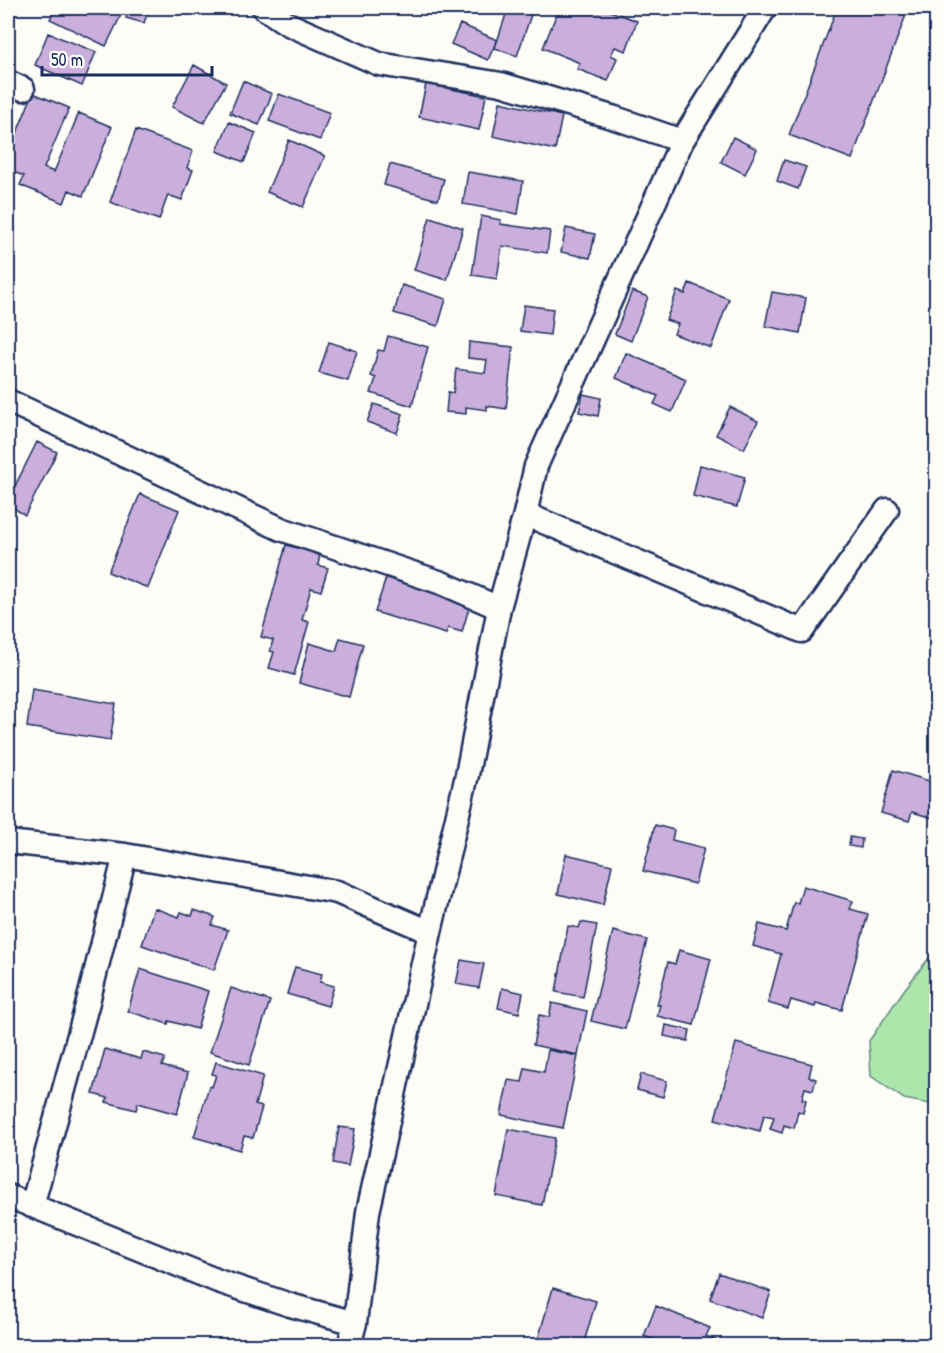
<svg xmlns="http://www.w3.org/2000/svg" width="944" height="1353" viewBox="0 0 944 1353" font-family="'Patrick Hand',sans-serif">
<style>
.green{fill:#ade6aa;stroke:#648a84;stroke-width:1.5}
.building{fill:#caafdd;stroke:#1b2f5e;stroke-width:1.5}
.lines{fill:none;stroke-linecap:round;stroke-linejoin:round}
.minor-casing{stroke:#1b2f5e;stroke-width:27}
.minor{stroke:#fdfcf7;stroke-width:22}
</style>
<rect width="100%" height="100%" fill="#fdfcf7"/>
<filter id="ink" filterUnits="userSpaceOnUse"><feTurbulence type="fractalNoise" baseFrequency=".0167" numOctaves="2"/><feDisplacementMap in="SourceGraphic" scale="12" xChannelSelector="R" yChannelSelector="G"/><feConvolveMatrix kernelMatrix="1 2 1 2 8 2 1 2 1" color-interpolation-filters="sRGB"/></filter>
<g filter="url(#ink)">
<path class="green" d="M936,949V1104L935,1105L904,1099L871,1076L869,1041L904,990Z"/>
<path class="building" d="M56,8H121L124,9L106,46L50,19Z
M129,8H149L144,23L126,18Z
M508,8L533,9L517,56L495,48Z
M559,8H602L637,21L626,51L615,47L611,55L617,58L608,81L577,69L580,63L543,48Z
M837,8H888L906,15L852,159L789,135Z
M460,24L497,40L488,60L451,44Z
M48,33L96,52L82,86L35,65Z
M194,65L226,83L204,123L172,107Z
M243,81L272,94L259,125L230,113Z
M426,84L486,96L479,130L419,117Z
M33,93L69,108L44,168L54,172L79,113L112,127L83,196L69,190L64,203L20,185L24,176L8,170V155Z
M279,94L330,113L320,140L269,121Z
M500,102L562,116L555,150L493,136Z
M229,122L256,133L244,162L217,151Z
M136,130L193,151L187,168L193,170L182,200L168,195L159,220L110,202Z
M733,137L757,149L745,174L721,162Z
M289,140L325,156L303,207L267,192Z
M784,160L806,167L798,189L777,181Z
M390,164L444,179L438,200L384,185Z
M468,172L523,181L518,214L463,204Z
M481,216L501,220L500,224L550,231L547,253L502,246L497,279L472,275Z
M430,217L463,228L447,280L414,270Z
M566,228L595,234L590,258L561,252Z
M689,283L729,299L711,348L674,334L678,324L666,320L677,291L685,294Z
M402,285L446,299L438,326L394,313Z
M632,291L648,297L631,341L615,334Z
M772,292L806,298L800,333L765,326Z
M524,305L553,309L550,335L520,331Z
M388,336L428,347L412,406L371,393L376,378L371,376L378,350L384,351Z
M329,342L357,351L348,381L319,373Z
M469,342L513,347L506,409L487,406V410L466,407V414L446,412L448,392L453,393L456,369L485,373L487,360L468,358Z
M626,353L686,379L672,412L654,404L658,396L616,378Z
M583,394L601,398L598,416L579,412Z
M374,404L403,414L397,433L367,422Z
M730,407L758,421L744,449L716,435Z
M37,442L57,452L25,515L8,505V500Z
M700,465L745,477L737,507L693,496Z
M140,494L179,510L148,588L108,572Z
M286,545L320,554L318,565L328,568L321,591L311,588L302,620L309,622L294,675L269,668L274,652L270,651L273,640L261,637Z
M387,575L471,601L462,632L448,628L446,634L375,612Z
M340,638L363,644L349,697L299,683L309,643L336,651Z
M32,690L116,704L110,740L27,727Z
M893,770L936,783V819L912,812L909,821L881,813Z
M655,825L674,830L672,840L704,848L695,884L643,871Z
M850,837L862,839L861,848L849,846Z
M566,854L612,865L603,905L558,894Z
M803,886L853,901L850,909L868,914L842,1010L816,1003L815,1007L791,1000L788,1009L768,1003L781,954L753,946L759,924L786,931L794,902L798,903Z
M154,908L179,917L181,912L192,916L194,910L215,917L212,925L228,930L214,970L142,945Z
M581,922L597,925L583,997L556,992L568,926L579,928Z
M613,931L647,940L625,1029L591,1021Z
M679,950L711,959L694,1025L657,1016L660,1005H657L668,962L675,964Z
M461,960L484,964L479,988L456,984Z
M295,967L322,974L320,982L334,986L328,1006L287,994Z
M140,969L208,991L197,1029L169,1021L168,1024L128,1011Z
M8,975L11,976V1042H8Z
M231,988L270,1001L249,1065L210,1052Z
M502,988L523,993L519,1013L498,1008Z
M552,1003L587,1011L578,1055L533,1045L539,1015L549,1017Z
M666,1025L690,1030L688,1041L664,1036Z
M736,1043L812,1064L809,1077L816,1079L813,1090L805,1088L802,1099L806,1100L803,1113L798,1111L794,1128L784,1125L782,1133L770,1129L774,1117L764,1115L760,1131L715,1119Z
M105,1049L141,1059L143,1052L165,1058L162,1066L188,1073L177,1114L138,1103L136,1110L106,1102L108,1098L93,1094Z
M548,1050L578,1056L563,1128L501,1115L508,1080L522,1082L525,1068L544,1072Z
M216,1062L263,1076L255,1105L262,1107L253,1138L244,1136L240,1150L194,1137L209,1086L212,1087L216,1075L212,1074Z
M641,1074L667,1081L663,1097L637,1090Z
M339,1127L355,1129L348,1166L333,1163Z
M508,1129L555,1138L542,1205L496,1196Z
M719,1273L771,1292L762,1318L710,1299Z
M553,1288L596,1301L583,1346H536Z
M656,1306L710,1328L706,1336L731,1346H668L644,1336Z"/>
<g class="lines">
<defs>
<path id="minor" d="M264,8L288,24L379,64L501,84L615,118L682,141
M8,82L23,89
M8,401L281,529L442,583L499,608
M525,514L802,631L887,510
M8,842L125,855L337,892L430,932
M8,1196L218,1281L290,1305L355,1323
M32,1206L88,1002L125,855
M349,1346L355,1323L368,1212L430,932L467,775L499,608L525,514L536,466L682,141L765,8"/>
</defs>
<use href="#minor" class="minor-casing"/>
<use href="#minor" class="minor"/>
</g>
</g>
<rect width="944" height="1353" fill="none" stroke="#fdfcf7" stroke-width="30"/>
<rect x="15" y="15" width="914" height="1323" fill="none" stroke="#1b2f5e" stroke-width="2" filter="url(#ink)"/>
<path d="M42 66v9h170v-9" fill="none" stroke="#1b2f5e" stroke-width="3"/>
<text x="51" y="66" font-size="18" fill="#1b2f5e" stroke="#fdfcf7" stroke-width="4.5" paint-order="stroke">50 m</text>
</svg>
